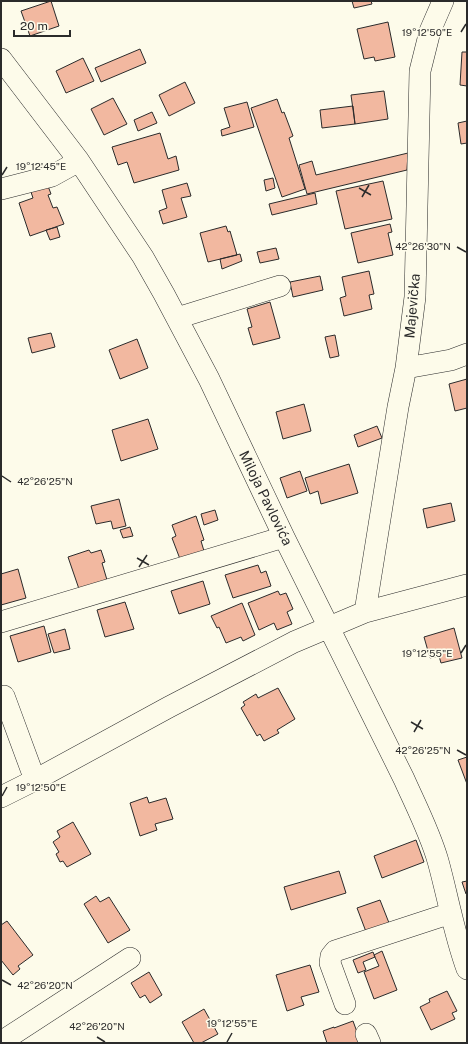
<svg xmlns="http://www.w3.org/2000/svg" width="468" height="1044" viewBox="0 0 468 1044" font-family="'Public Sans',sans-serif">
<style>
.building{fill:#f2b8a0;stroke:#2b2b2b}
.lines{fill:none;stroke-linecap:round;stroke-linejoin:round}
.minor-casing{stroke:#2b2b2b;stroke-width:22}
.minor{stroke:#fdfbea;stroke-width:21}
.ticks{fill:none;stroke:#2b2b2b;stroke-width:1.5}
.labels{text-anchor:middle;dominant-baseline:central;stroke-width:3;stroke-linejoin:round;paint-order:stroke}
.street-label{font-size:14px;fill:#2b2b2b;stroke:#fdfbea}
.ticks-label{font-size:10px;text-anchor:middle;fill:#2b2b2b;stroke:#fdfbea;stroke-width:3;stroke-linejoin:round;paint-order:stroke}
</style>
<rect width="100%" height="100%" fill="#fdfbea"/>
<path class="building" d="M51,1L59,26L30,36L21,11Z
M352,1H371L372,4L354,8Z
M388,22L395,57L375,61L374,57L364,59L357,29Z
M140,49L146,63L101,82L95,68Z
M462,52H467V86L460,85Z
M83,58L94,81L66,93L56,71Z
M185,82L195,103L169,116L159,95Z
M384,91L388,119L355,124L351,95Z
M113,98L127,124L104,135L91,109Z
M277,99L282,113L284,112L293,136L289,138L305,189L282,197L251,108Z
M247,102L254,127L222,136L221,130L230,127L224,108Z
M353,106L355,124L322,128L320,110Z
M152,112L157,123L138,131L134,120Z
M467,121V143L461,144L458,123Z
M160,133L168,159L176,156L179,170L134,183L127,162L118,165L112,147Z
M408,153L407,170L307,194L299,165L312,161L316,175Z
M273,178L275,188L266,191L264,180Z
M383,181L392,219L345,229L336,191Z
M187,183L191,196L181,198L187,217L163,224L159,211L167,208L162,190Z
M48,186L51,194L48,195L53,208L57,207L64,224L30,236L19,203L33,198L31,192Z
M315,193L317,204L272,215L269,204Z
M390,224L392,232L388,233L393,255L358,263L351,233Z
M226,226L228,232L230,231L237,255L208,262L200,233Z
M57,227L60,237L50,240L46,230Z
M276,248L279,259L260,263L257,252Z
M240,254L242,261L222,269L220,259Z
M369,271L374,294L369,295L372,309L344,316L340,298L346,296L342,277Z
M320,276L323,290L293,297L290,282Z
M270,302L280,338L253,345L248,328L252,327L247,309Z
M51,333L55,347L32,353L28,338Z
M335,335L339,356L330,358L325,337Z
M137,339L148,368L120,379L109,350Z
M467,379V408L455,411L449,384Z
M304,404L311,431L283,439L276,412Z
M148,419L158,449L121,461L112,430Z
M377,426L382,438L358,447L354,435Z
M349,464L358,493L321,504L318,491L310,494L305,478Z
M300,471L307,491L287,498L280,478Z
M119,499L126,526L113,529L111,521L96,524L91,506Z
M451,503L455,521L427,528L423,509Z
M215,510L218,520L204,525L201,514Z
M196,516L204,540L201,541L204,551L180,559L172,538L176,536L172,525Z
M130,527L133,536L123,538L120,530Z
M89,550L91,553L101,550L105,562L102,563L107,580L79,589L68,557Z
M258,565L261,573L266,571L271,586L233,598L225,575Z
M18,569L26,598L1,605V574Z
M203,581L210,604L179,614L171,591Z
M278,591L280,595L286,593L293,609L287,612L292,624L277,630L274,623L259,630L248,603Z
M125,602L134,629L105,637L97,610Z
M242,603L255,635L243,641L241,637L226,643L219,627L217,628L211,616Z
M44,626L51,652L18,662L10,636Z
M454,628L462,658L441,663L439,656L430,658L424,637Z
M65,629L70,649L54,653L48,634Z
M278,688L295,719L277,730L279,733L264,741L260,734L257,736L241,708L245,705L243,702L256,694L258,698Z
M467,757V784L458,760Z
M147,797L149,803L166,798L173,819L155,824L157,830L140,836L130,803Z
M73,822L91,854L67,867L63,861L60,862L56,854L59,852L53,842L60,837L57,831Z
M416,840L424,862L382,878L374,856Z
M339,871L346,893L291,910L284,887Z
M467,881V894H466L462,882Z
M96,896L100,902L109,897L130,930L108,943L84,904Z
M380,900L391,928L368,937L357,908Z
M7,921L33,955L18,966L20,969L13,975L1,960V925Z
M382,951L397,990L374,999L364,972L379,966L374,955Z
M373,952L375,957L363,962L366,970L358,973L353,960Z
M310,965L319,992L301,997L304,1005L287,1011L276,975Z
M149,972L162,995L150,1003L145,995L140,998L131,983Z
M447,991L457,1011L452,1013L455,1019L431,1030L420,1007L430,1002L429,999Z
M204,1009L218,1034L201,1043H194L182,1022Z
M353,1021L361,1043H327L323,1031L334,1027V1028Z"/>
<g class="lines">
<defs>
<path id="minor" d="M1,59L79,161L143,257L164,294L209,379L284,537L404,779C416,806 430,833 438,861C448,897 454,934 467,969
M1,189L52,176L79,161
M177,318L280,286
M406,368L451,360L467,354
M365,612L398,407L406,368L415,297L420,71L430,31L443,1
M1,622L284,537
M4,696L35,780L169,707L294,642L365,612L467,585
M1,797L35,780
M345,1004L330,963L331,956L335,951L451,913
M366,1034L370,1043
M1,1042L130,958"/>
</defs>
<use href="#minor" class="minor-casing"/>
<use href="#minor" class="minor"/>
</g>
<path class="ticks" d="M461,32L466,24M2,175L7,167M359,188L371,195M362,197L369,185M457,247L466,252M2,476L11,482M137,558L149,565M139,567L147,555M461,653L466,645M411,722L423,729M414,732L421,720M457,750L466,755M2,796L7,787M2,980L11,985M97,1037L105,1042M227,1042L232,1033"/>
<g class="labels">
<g class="street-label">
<text transform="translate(412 306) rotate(-85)">Majevička</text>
<text transform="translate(266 498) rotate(64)">Miloja Pavlovića</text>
</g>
</g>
<g class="ticks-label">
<text x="427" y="36">19°12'50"E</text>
<text x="41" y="170">19°12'45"E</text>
<text x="423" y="250">42°26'30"N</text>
<text x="45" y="485">42°26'25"N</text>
<text x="427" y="657">19°12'55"E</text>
<text x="423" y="754">42°26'25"N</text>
<text x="41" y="791">19°12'50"E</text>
<text x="45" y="989">42°26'20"N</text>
<text x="232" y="1027">19°12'55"E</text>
<text x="97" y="1030">42°26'20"N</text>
</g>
<rect width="468" height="1044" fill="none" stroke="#2b2b2b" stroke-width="4"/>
<path d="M14 30v6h56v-6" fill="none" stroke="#2b2b2b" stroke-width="2"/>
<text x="20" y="30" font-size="12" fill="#2b2b2b" stroke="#fdfbea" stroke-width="3" paint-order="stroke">20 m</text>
</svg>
